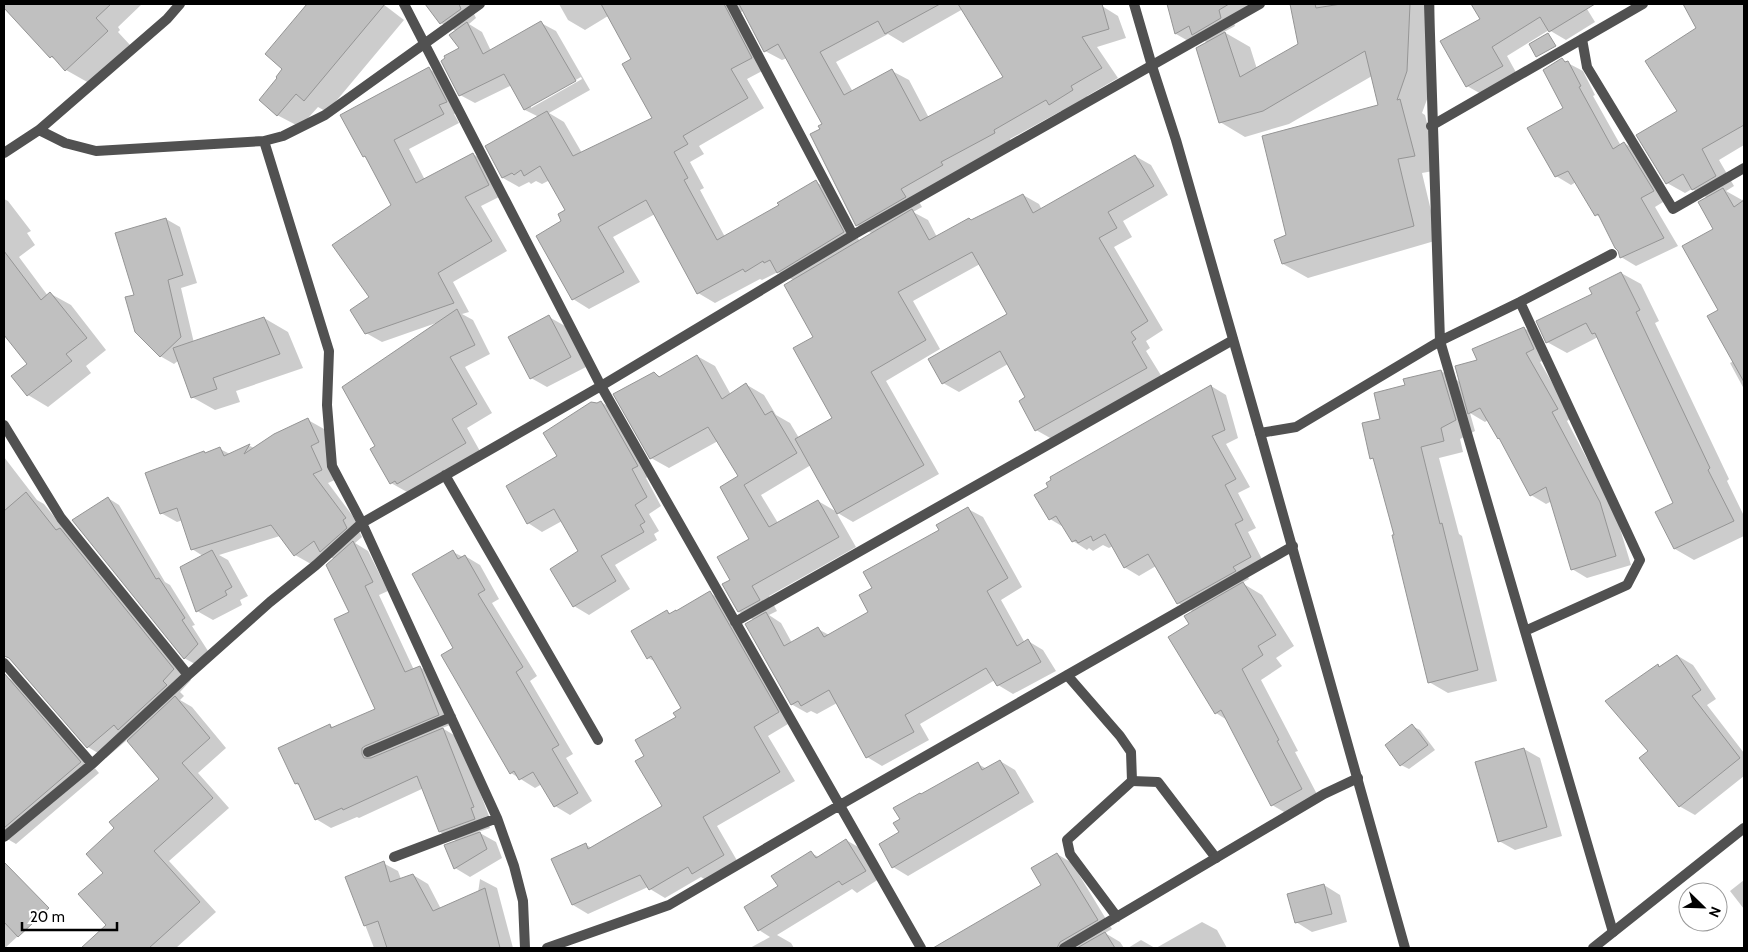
<svg xmlns="http://www.w3.org/2000/svg" width="1748" height="952" viewBox="0 0 1748 952" font-family="Cabin,sans-serif">
<style>
.shadow{fill:#0003;fill-rule:evenodd}
.building{fill:#c0c0c0;stroke:#959595}
.lines{fill:none;stroke-linecap:round;stroke-linejoin:round}
.service{stroke:#515151;stroke-width:10}
.minor{stroke:#515151;stroke-width:10}
.tertiary{stroke:#515151;stroke-width:10}
</style>
<rect width="100%" height="100%" fill="#fff"/>
<path class="shadow" d="M4,4H142L118,27L120,30L118,32L130,45L89,83L66,70L58,61L51,57L4,6Z
M350,4H383L404,20L327,112L318,107L300,127L277,115L284,69L276,62Z
M426,4H483L473,12L476,18L469,24L482,32L491,51L541,23L556,31L590,90L549,113L564,122L582,153L653,118L632,60L608,16L585,30L568,20L559,4H1074L1079,13L1102,6L1118,16L1126,38L1097,47L1118,78L1087,96L1089,100L1066,113L1061,111L1010,139L1011,143L917,198L922,207L913,212L928,220L937,237L969,219L972,221L1023,195L1039,204L1042,210L1135,156L1151,165L1168,195L1123,221L1132,237L1114,247L1163,330L1146,341L1150,348L1146,351L1162,377L1052,439L1036,430L1027,397L1008,364L959,392L943,383L930,360L1009,314L980,264L913,301L940,349L886,381L939,474L853,522L836,512L856,547L769,596L777,611L769,615L781,623L792,643L818,629L829,635L870,613L874,589L941,530L968,509L983,517L1022,587L1001,600L1025,643L1028,641L1043,650L1056,671L1013,694L998,685L995,680L920,724L929,740L882,766L867,757L837,703L817,714L811,711L807,713L791,704L754,620L739,612L731,580L751,539L740,476L718,441L669,468L651,458L654,373L661,377L697,356L715,366L731,395L747,385L764,395L776,415L790,423L799,438L834,418L815,337L793,280L778,272L762,280L760,279L715,303L698,293L655,214L613,237L640,282L589,309L573,299L563,221L567,211L550,180L542,184L536,181L531,184L529,182L519,187L503,178L539,117L525,110L512,85L475,103L460,95L461,49L456,31L441,23ZM743,9L765,51L782,60L787,58L824,125L821,129L857,225L873,234L860,242L833,192L816,182L780,206L725,237L700,190L704,188L690,162L704,154L699,146L764,108L747,79L768,68L741,13ZM963,9L1005,77L929,118L909,80L892,71L853,92L836,62L888,34L903,43ZM581,77L582,79L531,108V105ZM811,465L837,512L818,501L778,523L761,495Z
M1173,4H1256L1232,17L1235,26L1224,32L1250,47L1257,69L1299,44L1291,4H1435L1432,86L1422,113L1425,115L1439,170L1422,173L1438,240L1308,278L1283,264L1288,236L1379,106L1372,76L1289,124L1245,137L1220,122L1208,43L1198,37L1190,42L1176,34L1169,5Z
M1472,4H1584L1595,22L1566,40L1549,30L1507,56L1518,76L1483,95L1467,86L1482,19Z
M1684,4H1744V145L1719,160L1734,186L1726,191L1742,200L1744,199V389L1730,363L1734,361L1719,311L1714,229L1708,198L1692,189L1685,193L1667,183L1679,111L1698,29Z
M1562,60L1583,71L1595,95L1593,96L1621,146L1624,143L1639,152L1668,199L1655,207L1678,246L1636,266L1621,257L1602,218L1596,215L1576,182L1571,185L1556,176L1529,128L1564,108Z
M429,69L445,78L462,111L454,114L459,123L409,149L425,180L473,154L489,164L505,194L481,206L507,251L453,282L469,312L462,314L473,320L490,354L465,367L492,413L467,428L481,453L407,492L391,483L377,446L439,322L382,342L366,333L370,297L392,206L367,158L363,156Z
M4,199L8,201L31,231L27,233L35,245L19,257L48,296L51,294L71,305L106,350L86,366L91,373L48,407L28,395L29,364L4,331Z
M166,219L180,227L197,283L181,288L194,343L264,318L288,332L303,368L236,391L240,402L215,410L192,397L179,360L174,364L160,356L135,296Z
M1621,273L1641,284L1659,321L1655,323L1729,479L1727,481L1744,516V536L1694,560L1675,549V504L1598,337L1567,353L1547,342L1594,295Z
M549,317L565,326L586,367L547,387L531,378Z
M1524,328L1539,337L1549,358L1540,362L1572,417L1567,421L1615,512L1631,565L1587,578L1572,569L1552,501L1546,504L1531,495L1502,440L1499,439L1488,420L1485,422L1470,413L1475,431L1460,439L1463,452L1439,458L1459,534L1462,536L1497,681L1448,693L1429,682L1395,536L1375,460L1371,458L1382,420L1406,386L1441,371L1460,382L1478,361Z
M1211,386L1226,395L1238,438L1226,444L1250,487L1238,493L1256,528L1248,532L1265,565L1247,575L1249,579L1242,583L1262,595L1294,646L1276,658L1282,666L1261,680L1298,751L1295,752L1320,800L1291,816L1272,805L1227,720L1216,713L1191,625L1194,612L1178,603L1156,566L1139,576L1124,567L1113,546L1109,548L1103,545L1093,551L1089,548L1087,550L1073,541L1065,528L1050,519Z
M601,402L616,411L652,474L646,478L661,506L649,514L659,531L654,534L657,540L615,565L630,589L589,615L574,606L552,569L580,551L562,521L542,532L528,523L559,457L597,405Z
M308,420L324,429L337,479L328,483L361,527L358,529L362,537L355,543L368,551L388,591L379,595L414,670L420,667L435,676L453,724L442,728L459,738L489,816L485,817L490,828L478,832L496,842L502,858L470,877L455,868L458,842L440,832L424,788L359,818L357,817L331,828L316,819L301,786L296,784L280,749L330,725L334,728L377,710L334,559L325,554L311,564L295,555L280,536L219,555L228,560L248,596L240,600L242,605L213,620L197,611L203,556L192,549L183,520L177,522L161,513L204,452L207,454L220,449L230,454L250,446L254,448Z
M4,457L37,500L44,504L68,534L78,540L191,680L180,692L184,696L180,700L192,707L226,748L198,773L229,808L169,861L216,912L176,948H83L107,925L104,873L116,828L161,779L127,740L106,758L88,747L17,665L79,580L4,638Z
M108,498L119,505L165,582L170,585L195,625L192,626L208,651L195,664L184,658Z
M453,552L463,557L465,556L480,565L499,599L492,603L537,676L530,681L573,754L566,758L592,801L570,815L555,806L542,784L535,788L511,773L455,648Z
M710,593L725,602L793,721L768,736L795,781L717,826L739,864L709,882L701,877L665,898L650,889L648,887L588,914L573,905L586,845L592,848L664,806L646,756L682,709L656,662L648,658L667,611L671,614L677,612Z
M1678,656L1693,665L1716,699L1707,705L1744,753V776L1695,815L1679,806L1650,751L1658,665L1661,667Z
M5,676L23,686L99,773L16,844L4,837Z
M1412,726L1420,730L1435,750L1409,769L1401,765Z
M1524,749L1540,758L1562,836L1515,850L1499,841Z
M1000,761L1015,770L1034,802L908,876L893,867L902,820L922,795L978,764L987,769Z
M846,840L860,848L879,879L857,893L852,889L777,935L791,943L794,948H750L770,937L759,930L779,887L811,853L819,857Z
M1057,854L1072,863L1112,929L1105,933L1120,942L1124,948H962L955,937L1042,885Z
M383,863L398,871L401,879L413,875L428,884L441,909L478,893L480,879L497,888L513,948H374L347,878Z
M1744,880V909L1730,891Z
M1324,885L1340,895L1347,922L1312,932L1296,922Z
M4,921L18,936L5,948H4Z
M1202,922L1217,930L1227,948H1156Z
M1141,940L1155,948H1128Z"/>
<path class="building" d="M4,4H111L96,18L108,31L65,71L52,56L50,58L4,8Z
M307,4H385L304,101L296,94L277,116L259,100L277,78L276,77L282,69L265,54Z
M425,4H459L461,9L440,24Z
M601,4H724L752,58L731,69L748,98L683,136L688,144L674,152L688,178L684,180L717,240L779,205L777,203L816,180L844,232L777,273L770,260L764,263L763,261L745,272L743,269L697,294L646,200L598,227L624,272L572,300L536,236L561,221L558,214L565,210L540,166L524,176L521,170L514,175L512,173L502,178L485,146L547,111L573,156L652,118L622,64L631,59Z
M739,4H940L885,34L878,21L820,52L844,95L892,69L920,121L1003,77L958,4H1102L1109,29L1082,37L1102,68L1071,86L1073,90L1049,105L1046,100L994,130L995,133L941,162L943,165L901,189L906,197L856,226L810,134L820,129L818,126L822,124L778,44L764,52Z
M1167,4H1229L1219,10L1221,18L1192,35L1189,26L1175,34Z
M1290,4H1315L1316,8L1341,4H1410L1407,71L1397,100L1400,99L1415,156L1398,159L1414,226L1282,264L1274,240L1286,235L1262,136L1378,105L1365,51L1263,111L1219,123L1196,48L1225,32L1240,77L1298,44Z
M1471,4H1595L1549,32L1540,17L1492,47L1503,66L1466,87L1440,41L1480,19Z
M1683,4H1744V125L1702,149L1716,176L1692,190L1683,174L1666,184L1636,135L1677,111L1645,61L1696,28Z
M541,21L576,81L524,110L504,74L459,96L441,61L445,58L444,56L459,48L449,35L467,22L483,54Z
M1548,33L1556,46L1536,57L1529,44Z
M1562,58L1565,62L1568,61L1581,86L1579,87L1613,149L1624,142L1654,191L1641,198L1664,238L1620,258L1618,251L1615,248L1598,214L1595,216L1568,171L1555,177L1527,128L1563,108L1543,70Z
M429,67L447,102L439,105L444,114L394,140L416,183L473,153L489,185L465,197L492,241L438,273L454,303L365,334L350,310L369,297L332,245L391,205L365,156L363,157L340,115Z
M1135,155L1154,186L1108,212L1117,228L1099,238L1148,321L1131,332L1136,339L1132,342L1147,368L1035,431L1019,401L1025,397L1000,351L942,384L928,359L1007,314L972,252L898,292L926,340L871,372L924,465L837,514L795,439L832,418L793,348L813,337L784,285L912,209L929,240L969,218L971,220L1023,194L1033,213Z
M1723,188L1734,207L1744,200V382L1707,316L1718,310L1682,246L1713,229L1698,202Z
M166,218L183,275L168,280L181,337L160,357L135,332L125,297L134,295L115,233Z
M4,251L41,300L50,292L87,338L66,354L72,361L27,396L11,376L27,364L4,335Z
M1621,272L1640,310L1636,312L1710,468L1708,470L1734,521L1674,549L1655,512L1673,503L1595,333L1592,334L1586,323L1546,343L1536,321L1592,294L1589,288Z
M457,309L475,345L450,357L477,404L452,419L466,443L397,484L395,481L390,484L370,449L375,446L342,387Z
M549,315L571,357L530,379L508,337Z
M264,317L280,354L213,378L217,389L191,398L173,348Z
M1524,327L1534,349L1526,353L1558,409L1552,412L1600,502L1616,556L1571,570L1546,487L1530,496L1499,438L1498,439L1480,408L1468,414L1455,366L1477,360L1472,349Z
M697,355L722,399L746,383L765,415L772,411L797,453L744,485L769,527L818,500L839,537L752,586L760,600L738,612L722,584L730,580L717,557L749,539L720,487L738,476L708,427L650,459L613,394L654,372L659,377Z
M1441,370L1456,420L1441,428L1444,441L1421,447L1440,524L1442,523L1478,670L1428,683L1392,535H1394L1373,458L1370,459L1362,423L1380,419L1374,393L1405,385L1403,379Z
M1211,385L1225,430L1212,436L1236,479L1225,485L1243,520L1235,524L1251,557L1233,567L1236,571L1177,604L1148,554L1124,568L1105,534L1093,541L1091,536L1078,543L1076,540L1072,542L1056,516L1049,520L1034,495L1048,487L1046,483L1051,480L1050,477Z
M601,401L638,466L632,469L647,497L635,505L645,522L640,525L644,532L601,556L616,581L573,607L550,569L578,551L554,509L527,524L506,486L557,456L543,433L591,402L597,403Z
M308,418L319,442L311,446L322,470L313,474L346,518L343,520L347,528L320,552L314,541L294,556L271,525L191,550L177,508L160,514L145,473L204,451L205,453L220,447L224,456L250,444L244,454L274,434Z
M26,492L56,530L60,528L174,669L163,681L167,685L118,730L114,725L87,748L9,658L4,656V511Z
M108,497L156,579L159,578L185,618L182,620L198,644L184,659L72,520Z
M968,507L1008,578L987,591L1017,646L1028,639L1041,662L997,686L986,668L905,715L914,732L866,758L829,690L801,706L798,701L791,705L745,624L766,612L784,646L818,627L824,637L868,612L859,595L872,588L863,572L939,530L936,525Z
M353,541L373,582L365,586L405,672L420,666L439,715L365,746L362,748V754L364,758H371L443,728L474,807L471,808L475,819L439,832L417,776L343,810L342,808L315,820L298,783L295,784L278,748L330,724L331,728L375,709L334,619L349,612L326,565Z
M212,550L232,587L225,591L227,595L196,612L180,567Z
M453,550L458,559L465,555L485,590L478,594L523,667L516,672L559,745L552,749L578,793L554,807L533,772L519,780L514,771L510,774L441,655L453,648L412,574Z
M1243,582L1276,635L1258,646L1263,655L1242,669L1279,740L1277,741L1302,789L1271,806L1221,710L1215,714L1168,637L1189,624L1184,616Z
M710,591L779,712L754,727L780,772L703,817L724,855L692,874L688,867L649,890L640,875L572,905L551,859L586,843L588,849L662,806L635,761L644,756L635,740L676,717L673,713L681,708L651,656L647,659L631,631L667,610L669,614L676,610V611Z
M1677,655L1701,690L1692,696L1740,758L1679,807L1639,758L1648,751L1605,701L1658,664L1659,667Z
M4,673L81,762L4,828Z
M175,696L210,738L182,763L213,798L154,851L200,902L149,948H81L106,925L78,894L103,873L86,854L114,828L109,822L159,779L127,741Z
M1412,724L1428,745L1400,766L1385,745Z
M1524,748L1547,827L1498,842L1475,762Z
M1000,760L1019,793L892,868L879,844L899,832L893,823L900,819L893,808L920,793L921,794L978,762L982,770Z
M480,832L487,849L454,869L444,845Z
M846,839L866,871L842,885L839,881L758,931L744,907L778,886L771,876L811,851L816,858Z
M1057,853L1098,920L1060,942L1057,948H933L1041,885L1031,868Z
M384,861L390,882L413,874L433,911L485,888L500,948H387L378,921L364,926L345,877Z
M4,862L49,908L18,937L4,922Z
M1324,884L1332,914L1295,923L1287,894Z
M1105,932L1115,948H1077Z"/>
<g class="lines">
<path class="service" d="M1132,781L1158,782L1216,858"/>
<path class="minor" d="M404,4L601,386L921,948
M731,4L853,235
M1429,4L1440,341L1613,932
M1582,39L1587,67L1673,209L1744,168
M1431,126L1643,4
M39,130L65,143L96,151L264,141L283,136L325,115L480,4
M264,141L329,351L327,405L332,466L362,523L497,818L514,866L523,901L525,948
M4,153L39,130L167,19L180,4
M1520,302L1640,560L1627,585L1525,631
M4,425L61,518L188,675
M1260,433L1296,427L1440,341L1520,302L1612,254
M445,475L598,740
M735,622L1233,340
M4,663L92,764
M1067,675L1120,736L1131,752L1132,781L1067,840L1070,854L1117,917
M368,752L451,717
M4,837L92,764L188,675L270,602L316,565L362,523L601,386L853,235L1260,4
M394,857L497,818
M547,948L669,905L840,805L1293,546
M1064,948L1324,794L1358,778"/>
<path class="tertiary" d="M1134,4L1152,66L1176,140L1260,433L1405,948
M1593,948L1744,828"/>
</g>
<rect width="1748" height="952" fill="none" stroke="#000000" stroke-width="10"/>
<g transform="translate(1703 907) rotate(113)"><circle r="24" fill="#ffffff" stroke="#999999"/>
<path d="M0-4L9 19L0 12L-9 19Z" fill="#000000"/>
<text y="-8" font-size="14" font-weight="bold" text-anchor="middle" fill="#000000">N</text>
</g>
<path d="M22 922v8h95v-8" fill="none" stroke="#000000" stroke-width="2.5"/>
<text x="30" y="922" font-size="15" fill="#000000" stroke="#ffffff" stroke-width="4" paint-order="stroke">20 m</text>
</svg>
